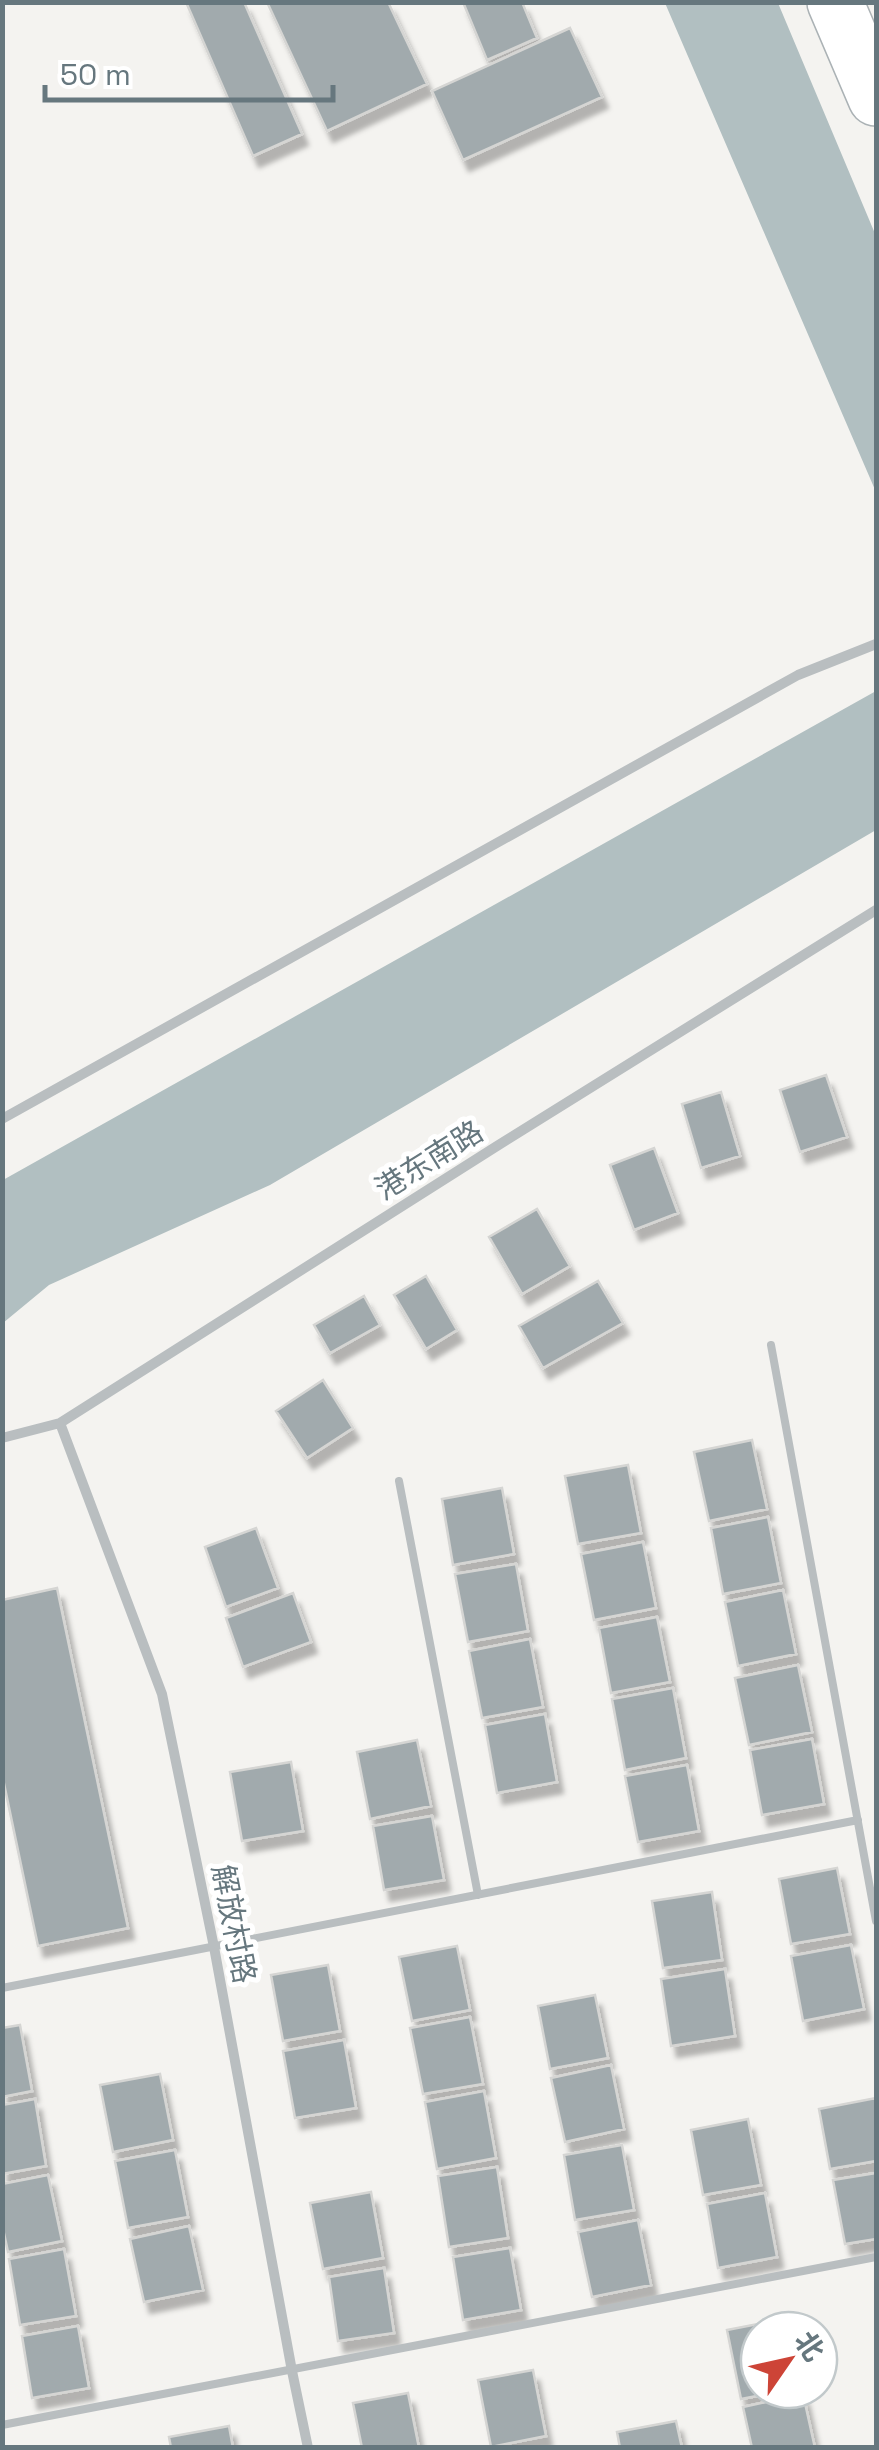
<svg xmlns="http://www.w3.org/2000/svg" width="879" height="2450" viewBox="0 0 879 2450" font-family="'Space Grotesk','Noto Sans SC',sans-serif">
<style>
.water{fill:#b1bfc1}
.building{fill:#a1aaad;stroke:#d5d5d3;stroke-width:2.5;filter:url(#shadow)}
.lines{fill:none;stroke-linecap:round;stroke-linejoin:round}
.secondary-casing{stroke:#abb2b5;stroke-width:58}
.lane{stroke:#b9bec0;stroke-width:8}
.street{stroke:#b9bec0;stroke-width:10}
.secondary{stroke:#fff;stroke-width:55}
.labels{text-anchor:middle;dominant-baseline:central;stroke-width:10;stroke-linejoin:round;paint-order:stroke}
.street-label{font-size:30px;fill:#66777e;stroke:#fff}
</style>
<defs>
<filter id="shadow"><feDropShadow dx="6" dy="11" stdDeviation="2.5" flood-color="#0004"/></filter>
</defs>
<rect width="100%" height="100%" fill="#f4f3f0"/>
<path class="water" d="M665,3H778L876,236V492Z
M876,691V830L270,1185L49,1285L3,1323V1180Z"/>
<path class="building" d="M186,2H244L302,134L253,156Z
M267,2H388L427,84L327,131Z
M463,2H522L537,38L487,60Z
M570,28L602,97L463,160L432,91Z
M826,1075L847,1137L800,1152L780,1090Z
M721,1092L740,1156L701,1168L682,1104Z
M654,1148L678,1213L634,1230L610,1165Z
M537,1209L570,1266L522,1294L489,1237Z
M426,1276L457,1330L426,1349L394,1295Z
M598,1281L623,1323L543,1368L519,1326Z
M364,1296L380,1325L330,1353L314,1325Z
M323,1380L353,1428L307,1458L276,1411Z
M752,1440L767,1509L709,1521L694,1452Z
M628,1465L641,1533L578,1544L565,1476Z
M502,1488L514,1554L453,1565L442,1499Z
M768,1517L781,1583L723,1594L711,1528Z
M256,1528L278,1588L226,1607L205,1547Z
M643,1542L656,1608L594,1620L581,1554Z
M516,1564L528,1631L468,1642L455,1574Z
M57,1588L128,1928L38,1946L2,1774V1600Z
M783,1590L796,1654L738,1666L725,1602Z
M293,1593L311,1642L243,1667L226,1618Z
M657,1617L670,1682L611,1693L599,1628Z
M530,1639L543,1707L482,1718L469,1651Z
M798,1665L812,1732L749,1745L735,1678Z
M673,1688L686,1758L625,1770L612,1699Z
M545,1714L557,1782L497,1793L485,1725Z
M812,1739L824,1804L762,1815L750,1750Z
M417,1740L431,1806L370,1819L357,1752Z
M291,1762L303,1831L242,1841L230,1772Z
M687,1765L699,1831L638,1842L625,1776Z
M432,1816L444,1880L384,1890L373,1826Z
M837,1868L850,1934L791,1944L779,1879Z
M712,1892L722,1960L663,1968L652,1901Z
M851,1945L864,2009L803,2021L791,1956Z
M457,1946L470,2010L412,2021L399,1957Z
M328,1965L340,2031L283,2041L271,1975Z
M725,1969L735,2036L671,2046L661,1979Z
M595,1995L608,2058L550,2069L538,2006Z
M470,2017L483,2084L423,2094L410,2028Z
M20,2025L32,2091L2,2097V2028Z
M344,2040L356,2108L295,2118L283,2051Z
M611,2065L624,2129L565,2142L551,2078Z
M160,2074L173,2140L113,2152L100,2085Z
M484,2091L496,2158L437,2169L425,2102Z
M876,2098V2161L830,2169L819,2109Z
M35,2099L46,2166L2,2174V2105Z
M748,2119L761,2185L703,2195L691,2130Z
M622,2145L634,2210L575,2220L564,2155Z
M175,2150L188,2217L128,2228L115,2161Z
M497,2167L508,2238L449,2247L438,2176Z
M876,2173V2239L845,2244L833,2180Z
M48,2175L62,2241L8,2252L2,2224V2184Z
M371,2192L383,2258L323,2269L310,2203Z
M765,2193L777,2257L718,2268L707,2204Z
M638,2220L651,2285L592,2297L578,2232Z
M189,2226L203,2290L144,2302L130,2239Z
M510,2248L521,2310L463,2320L453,2257Z
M64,2249L76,2316L20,2325L9,2259Z
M384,2268L394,2333L338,2341L329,2277Z
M789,2318L791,2330H759V2390H789L741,2399L727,2330Z
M78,2326L89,2388L32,2398L22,2336Z
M533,2370L546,2436L491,2447L478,2380Z
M408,2393L419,2448H362L353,2403Z
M803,2394L815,2448H752L743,2407Z
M676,2421L682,2448H620L617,2432Z
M229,2426L233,2448H171L169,2437Z"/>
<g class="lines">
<defs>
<path id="secondary" d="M835,2L876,98"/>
</defs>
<use href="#secondary" class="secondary-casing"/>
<path class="lane" d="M771,1345L876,1921
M399,1481L478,1895
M2,1988L858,1820
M2,2425L876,2257"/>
<path class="street" d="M2,1119L798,675L876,644
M60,1423L162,1694L214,1947L292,2371L308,2448
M2,1438L60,1423L497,1146L876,910"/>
<use href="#secondary" class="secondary"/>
</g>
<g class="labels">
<g class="street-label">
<text transform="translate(429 1160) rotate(-32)">港东南路</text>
<text transform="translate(234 1924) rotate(79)">解放村路</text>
</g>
</g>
<rect width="879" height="2450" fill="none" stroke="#66777e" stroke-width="10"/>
<g transform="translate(789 2360) rotate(56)"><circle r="48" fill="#ffffff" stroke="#c2c9cb" stroke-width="2.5"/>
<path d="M0-8L18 38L0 25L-18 38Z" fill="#cd4437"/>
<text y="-15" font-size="28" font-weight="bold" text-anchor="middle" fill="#66777e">北</text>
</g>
<path d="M45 85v15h288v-15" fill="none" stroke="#66777e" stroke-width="5"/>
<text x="60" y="85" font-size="30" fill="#66777e" stroke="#ffffff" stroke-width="8" paint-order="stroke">50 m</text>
</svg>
